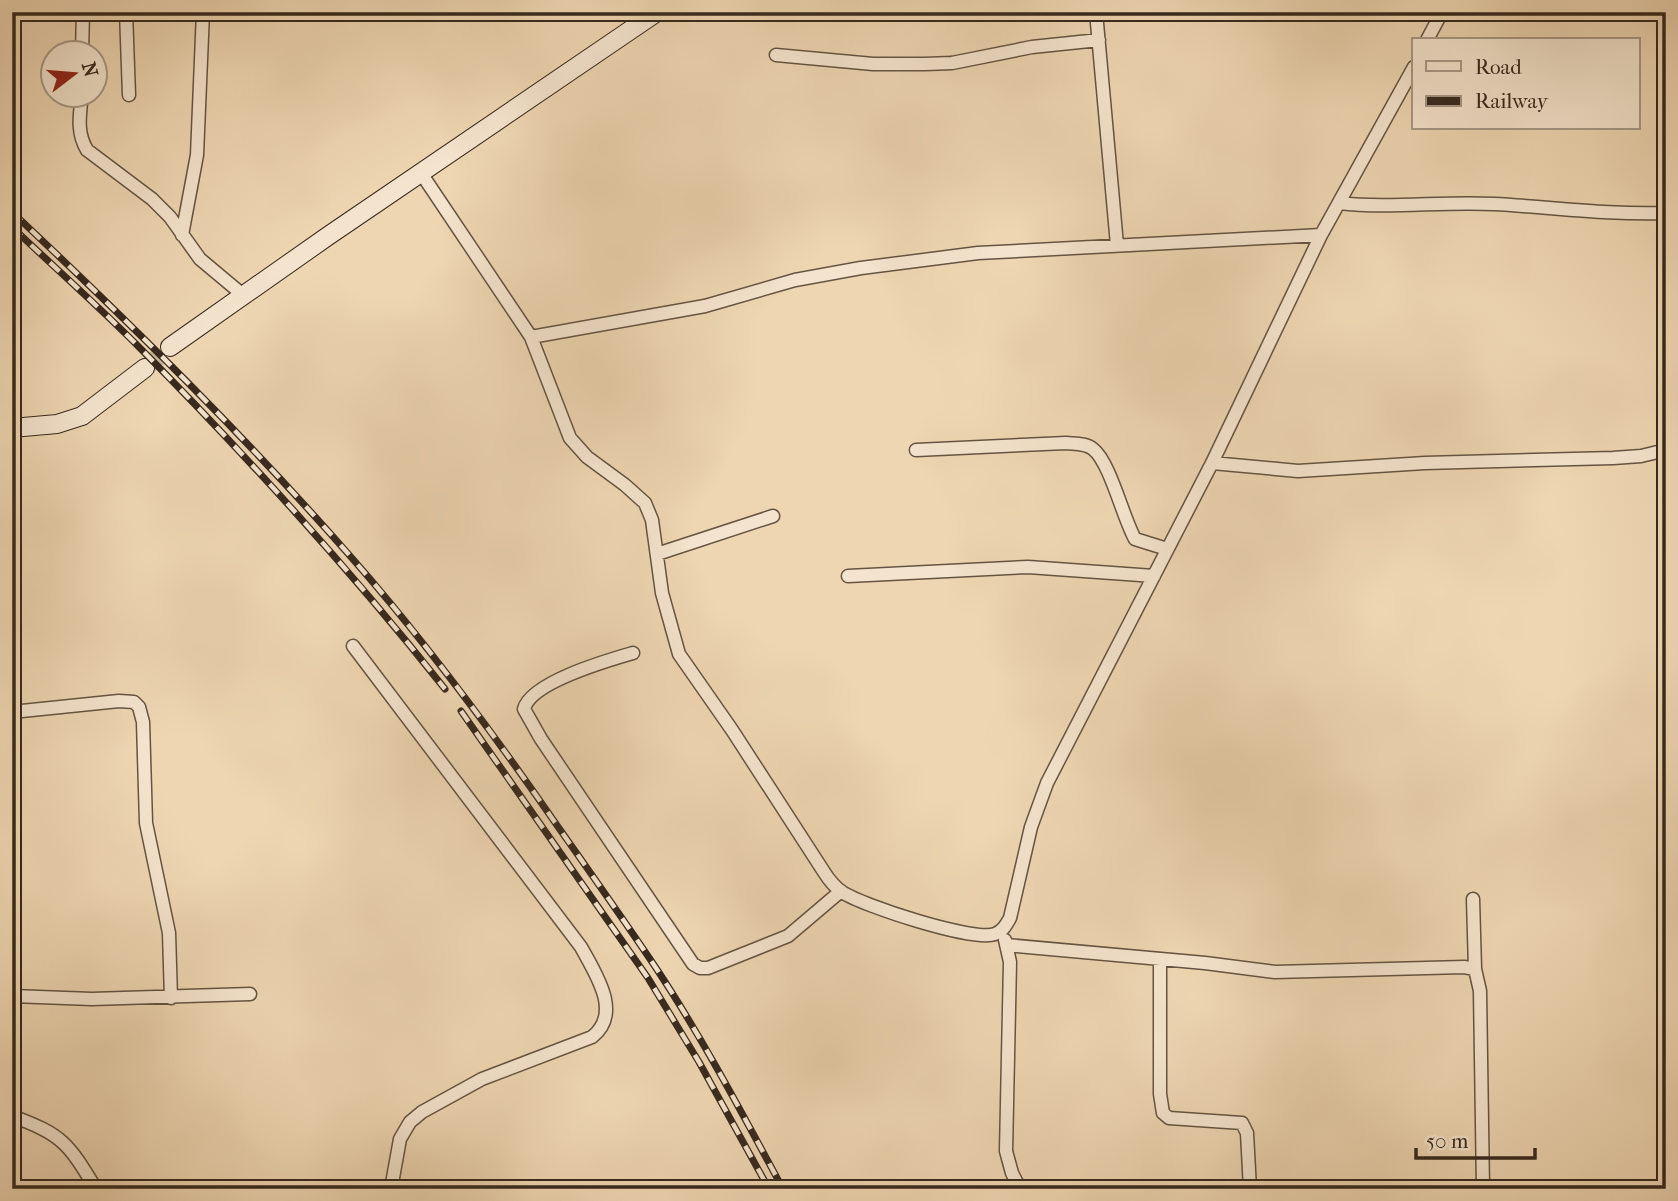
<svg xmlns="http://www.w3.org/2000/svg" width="1678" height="1201" viewBox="0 0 1678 1201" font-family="'IM FELL French Canon',serif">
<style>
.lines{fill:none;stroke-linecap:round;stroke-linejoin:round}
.secondary-tunnel{stroke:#c9b394;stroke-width:18;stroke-dasharray:18 9;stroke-linecap:butt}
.street-casing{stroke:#655443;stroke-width:15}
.secondary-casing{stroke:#37291e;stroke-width:20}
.street{stroke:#f4e4cd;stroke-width:12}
.secondary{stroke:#f4e4cd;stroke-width:18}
.rail-casing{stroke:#37291e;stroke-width:7}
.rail{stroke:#f4e4cd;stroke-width:4.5;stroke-dasharray:13;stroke-linecap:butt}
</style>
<rect width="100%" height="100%" fill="#eed6b2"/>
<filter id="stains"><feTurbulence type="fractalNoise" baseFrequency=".00286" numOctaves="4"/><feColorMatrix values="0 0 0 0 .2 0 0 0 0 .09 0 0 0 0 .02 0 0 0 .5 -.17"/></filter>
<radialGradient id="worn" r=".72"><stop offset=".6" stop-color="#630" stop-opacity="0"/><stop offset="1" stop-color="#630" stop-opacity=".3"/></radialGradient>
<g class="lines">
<path class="secondary-tunnel" d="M145,368L170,347"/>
<defs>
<path id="street" d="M126,12L129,95
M1096,12L1117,245
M1427,40L1442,12
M82,52L83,12
M776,55L873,64H925L952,63L1032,47L1099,40
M82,94C80,114 76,132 87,150L152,199L170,217L200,259L243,295
M421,173L531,337L570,438L587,457L625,485L645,503L652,520L662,593L679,654L732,730L824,872C829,880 835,887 842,892C863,906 974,942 995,934C1003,931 1006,925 1010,918L1031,827L1047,783L1212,463L1321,235L1414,67
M1339,203C1391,209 1442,201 1494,204C1552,207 1608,215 1666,213
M182,235L197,155L203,12
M531,337L705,306L795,280L861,268L978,253L1321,235
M916,450L1066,443C1075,444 1086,443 1093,449C1110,462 1123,518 1135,539L1167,549
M1212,463L1298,471L1425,463L1613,458L1641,456L1666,450
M657,554L773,516
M848,576L1028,567L1154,576
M353,646L581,947C595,973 623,1013 592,1037L482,1079L422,1112L410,1122L400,1139L391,1189
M633,653C609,660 531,682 524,709L541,739L693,964L700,968H708L788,936L841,891
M12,712L119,701L134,702L139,707L143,722L146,823L169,933L171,998
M1473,899L1475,969
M1005,940L1010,962L1006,1151L1012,1173L1020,1189
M1006,945L1205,963L1275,972L1464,967L1475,969L1480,991L1483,1189
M1160,960V1094L1163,1113L1169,1118L1242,1123L1247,1133L1250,1189
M12,996L92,999L250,994
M12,1116C63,1135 68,1143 96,1189"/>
<path id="secondary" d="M170,347L328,236L657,12
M12,428L57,424L82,416L145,368"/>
</defs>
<use href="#street" class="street-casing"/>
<use href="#secondary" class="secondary-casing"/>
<use href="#street" class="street"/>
<use href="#secondary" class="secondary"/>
<defs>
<path id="rail" d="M12,212C130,323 245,436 351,557C424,640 491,730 554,821C589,871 624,920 658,971C704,1041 743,1115 783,1189
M12,227C53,266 96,304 136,344C245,454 349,568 445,689
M461,711L648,978L699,1062L769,1189"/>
</defs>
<use href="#rail" class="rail-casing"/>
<use href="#rail" class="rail"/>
</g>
<rect width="1678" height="1201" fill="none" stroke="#eed6b2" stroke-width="42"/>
<rect x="14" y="14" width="1650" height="1173" fill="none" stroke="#37291e" stroke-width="3.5"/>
<rect x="21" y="21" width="1636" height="1159" fill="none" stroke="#37291e" stroke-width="2"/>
<rect x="1412" y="38" width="228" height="91" fill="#f4e4cd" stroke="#a89987" stroke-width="2"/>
<rect x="1426" y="61" width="35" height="10" fill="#f4e4cd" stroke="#a89987" stroke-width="2"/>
<text x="1475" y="74" font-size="21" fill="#37291e">Road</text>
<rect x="1426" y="96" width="35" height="10" fill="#37291e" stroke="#a89987" stroke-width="2"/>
<text x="1475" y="108" font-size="21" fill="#37291e">Railway</text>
<g transform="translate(74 74) rotate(74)"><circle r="33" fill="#f4e4cd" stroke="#a89987" stroke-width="2"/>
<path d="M0-5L12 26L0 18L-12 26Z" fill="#8f2418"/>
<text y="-10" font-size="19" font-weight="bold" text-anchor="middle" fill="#37291e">N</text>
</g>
<path d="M1416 1148v10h119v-10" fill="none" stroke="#37291e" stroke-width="3.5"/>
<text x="1426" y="1148" font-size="21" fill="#37291e" stroke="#f4e4cd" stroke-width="5" paint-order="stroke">50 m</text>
<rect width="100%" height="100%" filter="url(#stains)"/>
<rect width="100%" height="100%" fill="url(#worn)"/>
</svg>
